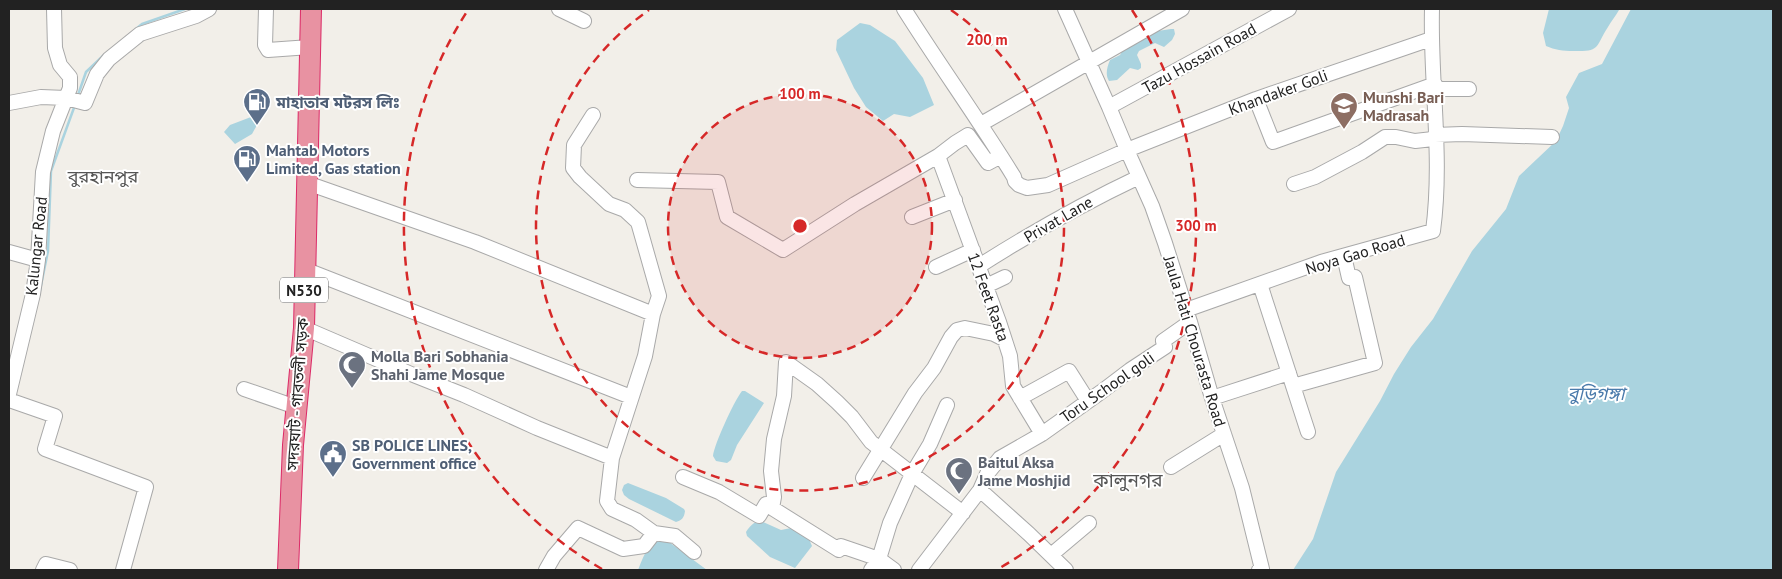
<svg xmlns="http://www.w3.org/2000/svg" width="1782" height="579" viewBox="0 0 1782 579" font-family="'PT Sans','Noto Sans Bengali',sans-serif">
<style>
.water{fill:#aad3df}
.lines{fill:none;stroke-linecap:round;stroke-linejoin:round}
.stream{stroke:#aad3df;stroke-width:2.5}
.minor-casing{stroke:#a9a9a9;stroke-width:16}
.highway-casing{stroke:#dc2a67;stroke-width:22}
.minor{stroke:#fff;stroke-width:14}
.highway{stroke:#e892a2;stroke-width:20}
.ring{fill:none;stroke:#d62828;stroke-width:2.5;stroke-dasharray:9 6}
.labels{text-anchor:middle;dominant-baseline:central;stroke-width:4;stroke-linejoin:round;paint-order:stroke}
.shield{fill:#fff;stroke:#646464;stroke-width:1}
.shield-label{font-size:15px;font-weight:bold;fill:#222}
.street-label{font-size:16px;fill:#222;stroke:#fff}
.education-label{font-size:16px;font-weight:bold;fill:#785e54;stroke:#fff;text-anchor:start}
.service-label{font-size:16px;font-weight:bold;fill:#4e5e75;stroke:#fff;text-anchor:start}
.worship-label{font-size:16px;font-weight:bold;fill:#5b616d;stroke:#fff;text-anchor:start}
.neighbourhood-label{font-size:18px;fill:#555;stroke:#fff}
.water-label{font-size:18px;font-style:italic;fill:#4a7aab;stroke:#fff}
.quarter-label{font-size:19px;fill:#555;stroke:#fff}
.centre{fill:#d62828;stroke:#fff;stroke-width:2.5}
.ring-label{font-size:15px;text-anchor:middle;font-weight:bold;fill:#d62828;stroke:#fff;stroke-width:4;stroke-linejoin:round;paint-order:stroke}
</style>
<rect width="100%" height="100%" fill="#f2efe9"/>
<path class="water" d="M1549,9H1619V10C1616,16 1611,21 1608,27C1595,47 1601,52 1573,51C1563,51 1555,50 1546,46L1543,33Z
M1631,9H1773V570H1293L1313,539L1336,472L1380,401L1394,374L1411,347L1433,319L1472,251L1506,209L1519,176L1556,141L1563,126L1569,108L1566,97L1579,73L1602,64Z
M860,23L870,25L895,41L923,78L934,105L910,117L894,114L883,121L866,107L854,88L836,50L837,40Z
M1171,29H1174L1175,34L1172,40L1164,47L1155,43L1139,51L1137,55L1141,64V68L1138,70L1130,68L1117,80L1109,81C1105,75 1107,67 1110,60L1120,55L1123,50L1151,32Z
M251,117L257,125L252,134L235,144L224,132L230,125Z
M742,391H745L764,403L737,445L731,460L727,463L716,461L713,456C714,445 734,401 742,391Z
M628,483L666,498L684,509L685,511C684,518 682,520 676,522L629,499L624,495L622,490L624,485Z
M761,521L781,530L791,528L809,539L812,546L795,568L770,557L747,536L746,532C750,526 753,522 761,521Z
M664,540L669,542L707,570H638C644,556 647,542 664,540Z"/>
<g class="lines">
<path class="stream" d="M136,29L142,24L185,9
M78,95L86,72L104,55
M39,295L48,251L51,171L75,105"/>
<defs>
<path id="minor" d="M266,9L265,45L268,50L310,47
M559,9L584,21
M904,9C940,66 979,120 1014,177L1015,181L1019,185L1027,188L1048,185L1127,150L1256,99L1431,39
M1065,9L1109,107L1127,150L1152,206L1165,243L1190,322L1212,398L1242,488L1262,569L1259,570
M1435,89H1469
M1256,99L1273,142L1435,84
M9,103L41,97L66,98L85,103L97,74L109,59L140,34L196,16L209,9
M1109,107L1289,9
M593,115L574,145L573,168L580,177L609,204L625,210L638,222L659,296L653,314L645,356L612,458L607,501L612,509L636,520L654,533L675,536L694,552
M981,124L1182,9
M938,156L999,322L1010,356L1013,386L1042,434
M637,180L718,182L727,217L783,250L855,204L938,156L955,143L968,135L988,163L1001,156
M307,183L475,242L653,314
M1294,184L1315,177L1362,152L1385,137H1396L1415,141L1433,139L1435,135L1462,134L1552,137
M912,217L955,200
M9,252L38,260
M979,266C1031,233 1084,203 1139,177
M936,267L973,250
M304,269L631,397
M1260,284L1308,432
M986,286L1005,277
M1186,310L1321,262L1433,231C1443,157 1430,82 1432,9
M304,328L411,374L464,395L537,428L612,458
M1293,386L1375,363L1355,277L1349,278L1344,256
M244,389L296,407
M9,394L33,294L38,260L43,172L53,131L70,88V77L60,65L55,48L54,9
M1020,398L1069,371L1088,401
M1212,398L1289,373
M9,400L55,416L45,449L146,487L123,570
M1171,467L1224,434
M683,477L719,492L759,516L766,504L772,508
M863,478L915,393L934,368L951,337L957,330L965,328L994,334L1004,339
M980,490L1029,534L1066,570
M1051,555L1089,523
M43,570L46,564L70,570
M546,570L554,556L578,528L623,549L644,546L654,533
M871,570L879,559L890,523L912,474L930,444L947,405
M894,570L879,559L841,546L839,550L772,508L774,497L771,471L774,439L784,396L786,362L817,384L837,402L852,417L871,442L963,513
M919,570L980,490L987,474L1000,458L1042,434L1101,392L1130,370L1165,347L1163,341L1190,322"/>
<path id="highway" d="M288,570L293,445L304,328L311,9"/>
</defs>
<use href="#minor" class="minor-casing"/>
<use href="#highway" class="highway-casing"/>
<use href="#minor" class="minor"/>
<use href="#highway" class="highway"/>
</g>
<circle cx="800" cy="226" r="132" fill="#d62828" fill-opacity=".12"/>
<g class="ring">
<circle cx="800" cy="226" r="132"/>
<path d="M951 10A264 264 0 1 1 649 10"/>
<path d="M602 569A396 396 0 0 1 468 10M1132 10A396 396 0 0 1 998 569"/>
</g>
<defs>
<symbol id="fuel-pin" viewBox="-11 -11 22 30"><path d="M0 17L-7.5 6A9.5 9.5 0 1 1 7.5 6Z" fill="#5c6f8a" stroke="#fff"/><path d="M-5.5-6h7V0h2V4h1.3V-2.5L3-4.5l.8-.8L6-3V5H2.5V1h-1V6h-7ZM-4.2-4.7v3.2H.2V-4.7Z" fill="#fff"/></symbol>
<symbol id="school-pin" viewBox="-11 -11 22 30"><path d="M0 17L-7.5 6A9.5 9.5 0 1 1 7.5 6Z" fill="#8d6e63" stroke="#fff"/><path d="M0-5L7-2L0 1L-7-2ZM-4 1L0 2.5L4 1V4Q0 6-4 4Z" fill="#fff"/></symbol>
<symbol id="mosque-pin" viewBox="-11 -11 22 30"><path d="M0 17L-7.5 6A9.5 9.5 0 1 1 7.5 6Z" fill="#6b7280" stroke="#fff"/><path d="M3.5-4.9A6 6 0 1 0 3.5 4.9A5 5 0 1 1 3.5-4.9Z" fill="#fff"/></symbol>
<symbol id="civic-pin" viewBox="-11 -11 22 30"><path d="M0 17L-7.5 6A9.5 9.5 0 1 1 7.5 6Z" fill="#5c6f8a" stroke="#fff"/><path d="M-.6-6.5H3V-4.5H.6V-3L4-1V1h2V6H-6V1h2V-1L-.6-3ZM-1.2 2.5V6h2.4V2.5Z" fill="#fff"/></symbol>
</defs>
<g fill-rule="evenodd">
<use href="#fuel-pin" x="241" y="86" width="32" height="43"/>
<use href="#school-pin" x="1328" y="90" width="32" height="43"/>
<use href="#fuel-pin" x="231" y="143" width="32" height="43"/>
<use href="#mosque-pin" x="336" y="349" width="32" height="43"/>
<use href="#civic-pin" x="317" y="438" width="32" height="43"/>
<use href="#mosque-pin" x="943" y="455" width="32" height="43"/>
</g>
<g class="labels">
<rect class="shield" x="280" y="277.5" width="48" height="25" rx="4"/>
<g class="shield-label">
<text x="304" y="290">N530</text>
</g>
<g class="street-label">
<text transform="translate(1199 58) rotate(-29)">Tazu Hossain Road</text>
<text transform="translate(1278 92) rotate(-20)">Khandaker Goli</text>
<text transform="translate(1058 219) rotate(-30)">Privat Lane</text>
<text transform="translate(36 246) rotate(-84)">Kalungar Road</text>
<text transform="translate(1355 254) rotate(-17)">Noya Gao Road</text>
<text transform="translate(989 297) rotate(70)">12 Feet Rasta</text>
<text transform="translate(1195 341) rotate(73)">Jaula Hati Chourasta Road</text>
<text transform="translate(1107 387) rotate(-35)">Toru School goli</text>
<text transform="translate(297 394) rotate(-86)">সদরঘাট - গাবতলী সড়ক</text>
</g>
<g class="education-label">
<text x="1363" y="97">Munshi Bari<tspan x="1363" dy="18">Madrasah</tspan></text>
</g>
<g class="service-label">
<text x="276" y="102">মাহাতাব মটরস লিঃ</text>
<text x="266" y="150">Mahtab Motors<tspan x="266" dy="18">Limited, Gas station</tspan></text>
<text x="352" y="445">SB POLICE LINES,<tspan x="352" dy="18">Government office</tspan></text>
</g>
<g class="worship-label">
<text x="371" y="356">Molla Bari Sobhania<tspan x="371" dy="18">Shahi Jame Mosque</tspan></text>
<text x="978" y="462">Baitul Aksa<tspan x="978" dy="18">Jame Moshjid</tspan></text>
</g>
<g class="neighbourhood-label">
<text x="103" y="176">বুরহানপুর</text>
</g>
<g class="water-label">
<text x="1596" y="393">বুড়িগঙ্গা</text>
</g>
<g class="quarter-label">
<text x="1128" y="480">কালুনগর</text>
</g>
</g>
<circle cx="800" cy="226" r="8" class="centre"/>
<g class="ring-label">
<text x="987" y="45">200 m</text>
<text x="800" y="99">100 m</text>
<text x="1196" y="231">300 m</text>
</g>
<rect width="1782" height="579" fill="none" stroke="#222222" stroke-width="20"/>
</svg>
